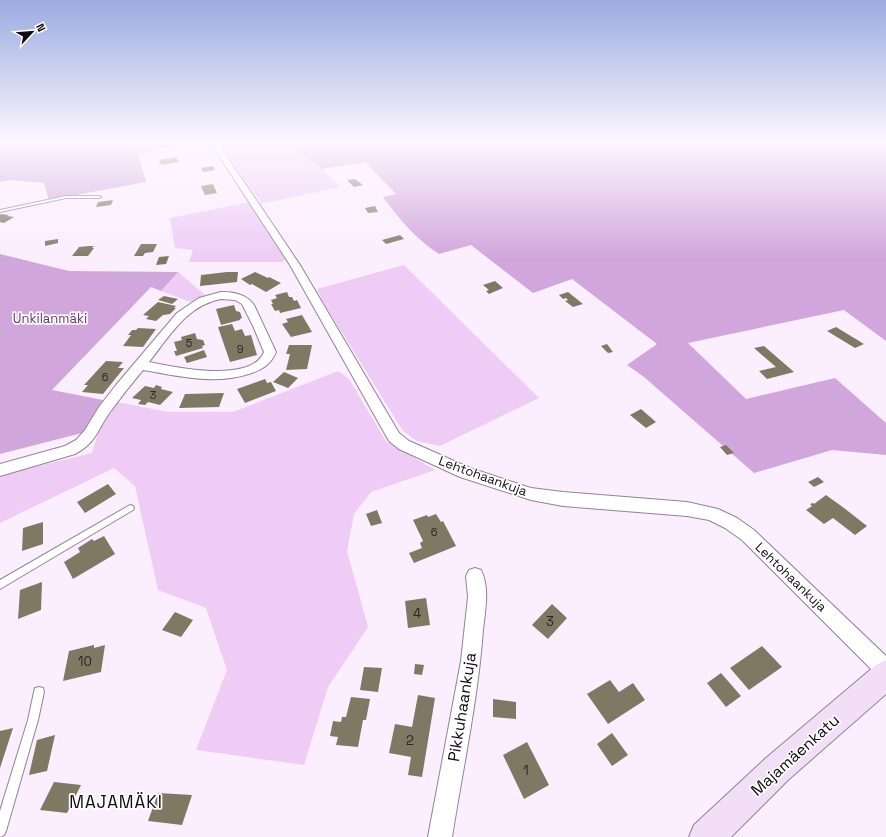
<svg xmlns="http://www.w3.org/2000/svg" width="886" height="837" viewBox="0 0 886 837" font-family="'Space Grotesk',sans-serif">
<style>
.green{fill:#eeccf6}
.forest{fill:#d1a6dc}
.building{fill:#7f7964}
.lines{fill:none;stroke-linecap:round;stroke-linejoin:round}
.lane-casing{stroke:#918395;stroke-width:2}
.street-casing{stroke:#918395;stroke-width:2}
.secondary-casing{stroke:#918395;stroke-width:2}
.lane{fill:#fff;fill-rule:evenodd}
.street{fill:#fff;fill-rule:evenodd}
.secondary{fill:#f2dff7;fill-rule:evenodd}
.labels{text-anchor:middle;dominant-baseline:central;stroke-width:3.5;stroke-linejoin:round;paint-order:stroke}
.number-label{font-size:11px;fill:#2b2626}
.park-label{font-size:13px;fill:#683375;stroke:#fff}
.street-label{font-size:13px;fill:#0f0a11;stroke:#fff}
.near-number-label{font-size:13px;fill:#2b2626}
.near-street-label{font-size:16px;fill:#0f0a11;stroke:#fff}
.near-neighbourhood-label{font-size:17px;letter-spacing:1px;fill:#0f0a11;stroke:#fff}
</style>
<rect width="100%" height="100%" fill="#fbeefe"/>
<path class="green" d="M241,142H286L290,147L315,162L340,187L260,204V201L221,146Z
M250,202L285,260L281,262H189L193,250L175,248L170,218Z
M404,265L539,398L440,446L417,441L403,431L323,302L317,289Z
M178,272L205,295L191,302L161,291Z
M338,371L349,379L387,443L392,442L400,449L435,470L371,492L354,514L347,551L368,627L328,687L304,765L196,750L227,670L206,608L158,590L135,486L114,468L0,523V477L13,472L92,453C98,431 103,420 117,402L168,412H233Z"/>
<path class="forest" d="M0,142H193L138,154L146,182L49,200L44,183L10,180L0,182Z
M286,142H886V341L844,310L688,343L746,399L835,378L886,423V455L832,450L754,473L644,377L627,365L657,344L572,279L533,293L471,245L439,254C416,239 399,219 383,197L396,194L365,162L322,169C312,159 295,154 286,142Z
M0,254L69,271L178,272L161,291L151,287L52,390L103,400L82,433L0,454Z"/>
<path class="building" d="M176,157L179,162L161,165L159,160Z
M213,166L215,170L203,172L201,168Z
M355,179L363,185L354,187L347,180Z
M213,184L217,193L205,195L201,186Z
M113,200L111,205L96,207L98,202Z
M375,206L378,212L368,213L365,208Z
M1,214L9,215L7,216L14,217L4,223L0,222V215Z
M400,235L404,239L386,244L382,240Z
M58,239V243L45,246V241Z
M141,244H157L153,252L145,253L143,256H134Z
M89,246H94L92,248H94L88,256H72L79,247Z
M169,256L166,264L156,265L159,257Z
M227,272H238L237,282L200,286L201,275Z
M255,272L268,278L269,277L281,283L266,292L252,284L250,285L241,279Z
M495,281L503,288L489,294L486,291L489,290L483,285Z
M287,292L289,297H292L294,301L297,300L301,308L280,313L279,310L275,311L271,304H273L271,300L277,298L275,295Z
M568,292L583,304L573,307L565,301L568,300L566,298L563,299L559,295Z
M164,296L178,299L172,304L158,300Z
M158,302L176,306L174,308H176L170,314L163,315L156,321L146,319L149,316L143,315Z
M234,305L236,311L240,312L242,318L240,319V320L221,325L216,309Z
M302,315L312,332L291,337L282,324L288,322L286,319Z
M232,324L235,331L242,329L245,336L251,335L257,355L230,362L218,327Z
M836,327L864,344L855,348L827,331Z
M138,328L156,329L143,347L123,346L131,335H128L132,330H136Z
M195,333L197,339L203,340L205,345L202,346L203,348L176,356L174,351H177L174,342L182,340L181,337Z
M607,344L613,352L608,353L601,346Z
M289,345H312L307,369L286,370L290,354H286Z
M764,346L794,372L767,379L759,371L776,367L754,348Z
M204,350L207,357L187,363L184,357Z
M106,361L123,362L118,368H124L103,394L82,392L88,385H84Z
M284,372L298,378L288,388L273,382Z
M265,379L267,383L271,382L276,391L245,403L237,389Z
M156,385L162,387L161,389L173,392L160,405L148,402L145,405L138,404L141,400L132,398L145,386L154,388Z
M224,393L219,407L179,408L185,394Z
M641,409L656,422L646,428L630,415Z
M726,445L734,453L727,455L720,447Z
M818,477L824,482L814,487L808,482Z
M108,484L116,494L85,513L77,502Z
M826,495L844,508L867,526L855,535L833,518L824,524L806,510L812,506L810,504L813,503L814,504Z
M377,510L382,523L371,526L366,514Z
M436,514L441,522L443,521L456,546L414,563L409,553L422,548L420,543L423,541L413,520L427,515L428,517Z
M43,522V544L22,551L23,528Z
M104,536L115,554L73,579L64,562L80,552L78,548L92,539L94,541Z
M42,582L41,610L18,619L20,590Z
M426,598L430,625L408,628L405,601Z
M552,604L567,618L548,639L532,625Z
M175,612L193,620L181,637L162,630Z
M94,645V648L105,645L101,672L63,681L69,651Z
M762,646L782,667L749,690L730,668Z
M415,664L424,665L422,675L414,674Z
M364,667L382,668L378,692L360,690Z
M721,673L741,696L726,707L707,683Z
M610,680L619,692L633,683L645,700L608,724L587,694Z
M418,695L435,698L422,777L408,775L411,757L389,753L395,724L412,727Z
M351,697L370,699L366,720H363L358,747L336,745L338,737L330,736L333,721L341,722L342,717H346Z
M493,699L516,702V719L493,717Z
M13,728L0,768V731Z
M612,733L628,755L612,766L597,744Z
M55,735L47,771L29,775L37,740Z
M527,742L549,785L524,799L503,755Z
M54,782L81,785L67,813L40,810Z
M158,793L192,795L182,825L148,821Z"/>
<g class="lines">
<defs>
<path id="lane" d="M66,196H99L101,197L99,198H66L0,212V210Z
M130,505L133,506L134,508L133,510L0,589V580Z
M39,687L43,688L44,692L38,720L6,831L4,835L0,837V811L28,720L34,692L35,688Z"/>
<path id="street" d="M210,142H217L300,265L399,433L409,441L470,468L531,488L563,492L687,502L718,509L737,518L754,530L886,656V680L879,677L742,540L725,528L709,520L687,516L563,506L531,500L460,477L399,449L389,441L290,265Z
M221,292C234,292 246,294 254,305L276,352C271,365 261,370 249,374C213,385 179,376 143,370C132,383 121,397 110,412C97,430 97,442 75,454L0,476V464L65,446L76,440L85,430L99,407L116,385L177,313L199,298ZM221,299L235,300L242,304L253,326L264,352C251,384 174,367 149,362C169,337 187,305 221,299Z
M475,568L481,570C490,588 485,611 483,630C478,699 463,768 452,837H428L461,661L468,597L466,576L469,570Z"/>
<path id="secondary" d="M886,660V694L788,780L731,837H689L694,825L766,758L876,665Z"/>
</defs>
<use href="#lane" class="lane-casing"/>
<use href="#street" class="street-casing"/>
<use href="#secondary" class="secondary-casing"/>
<use href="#lane" class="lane"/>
<use href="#street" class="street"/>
<use href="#secondary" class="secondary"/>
</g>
<linearGradient id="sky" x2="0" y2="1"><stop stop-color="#9babe0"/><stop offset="0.55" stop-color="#fdf7ff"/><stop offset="1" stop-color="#fdf7ff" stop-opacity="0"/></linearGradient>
<rect width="886" height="259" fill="url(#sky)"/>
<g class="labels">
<g class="number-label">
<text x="189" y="343">5</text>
<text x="240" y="349">9</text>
<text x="105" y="377">6</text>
<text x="153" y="395">3</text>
<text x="434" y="532">6</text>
</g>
<g class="park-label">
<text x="50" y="318">Unkilanmäki</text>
</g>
<g class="street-label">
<text transform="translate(483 476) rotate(20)">Lehtohaankuja</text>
<text transform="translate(791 577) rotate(44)">Lehtohaankuja</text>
</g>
<g class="near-number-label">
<text x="417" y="613">4</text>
<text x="550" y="621">3</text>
<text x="85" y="661">10</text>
<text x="410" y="740">2</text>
<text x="526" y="770">1</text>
</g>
<g class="near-street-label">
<text transform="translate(462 707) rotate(-81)">Pikkuhaankuja</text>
<text transform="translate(795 755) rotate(-42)">Majamäenkatu</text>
</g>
<g class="near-neighbourhood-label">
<text x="116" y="802">MAJAMÄKI</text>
</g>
</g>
<g transform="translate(32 32) rotate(64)" stroke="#ffffff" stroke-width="3" paint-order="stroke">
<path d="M0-3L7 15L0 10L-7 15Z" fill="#0f0a11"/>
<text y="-6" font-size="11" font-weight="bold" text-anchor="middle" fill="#0f0a11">N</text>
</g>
</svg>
